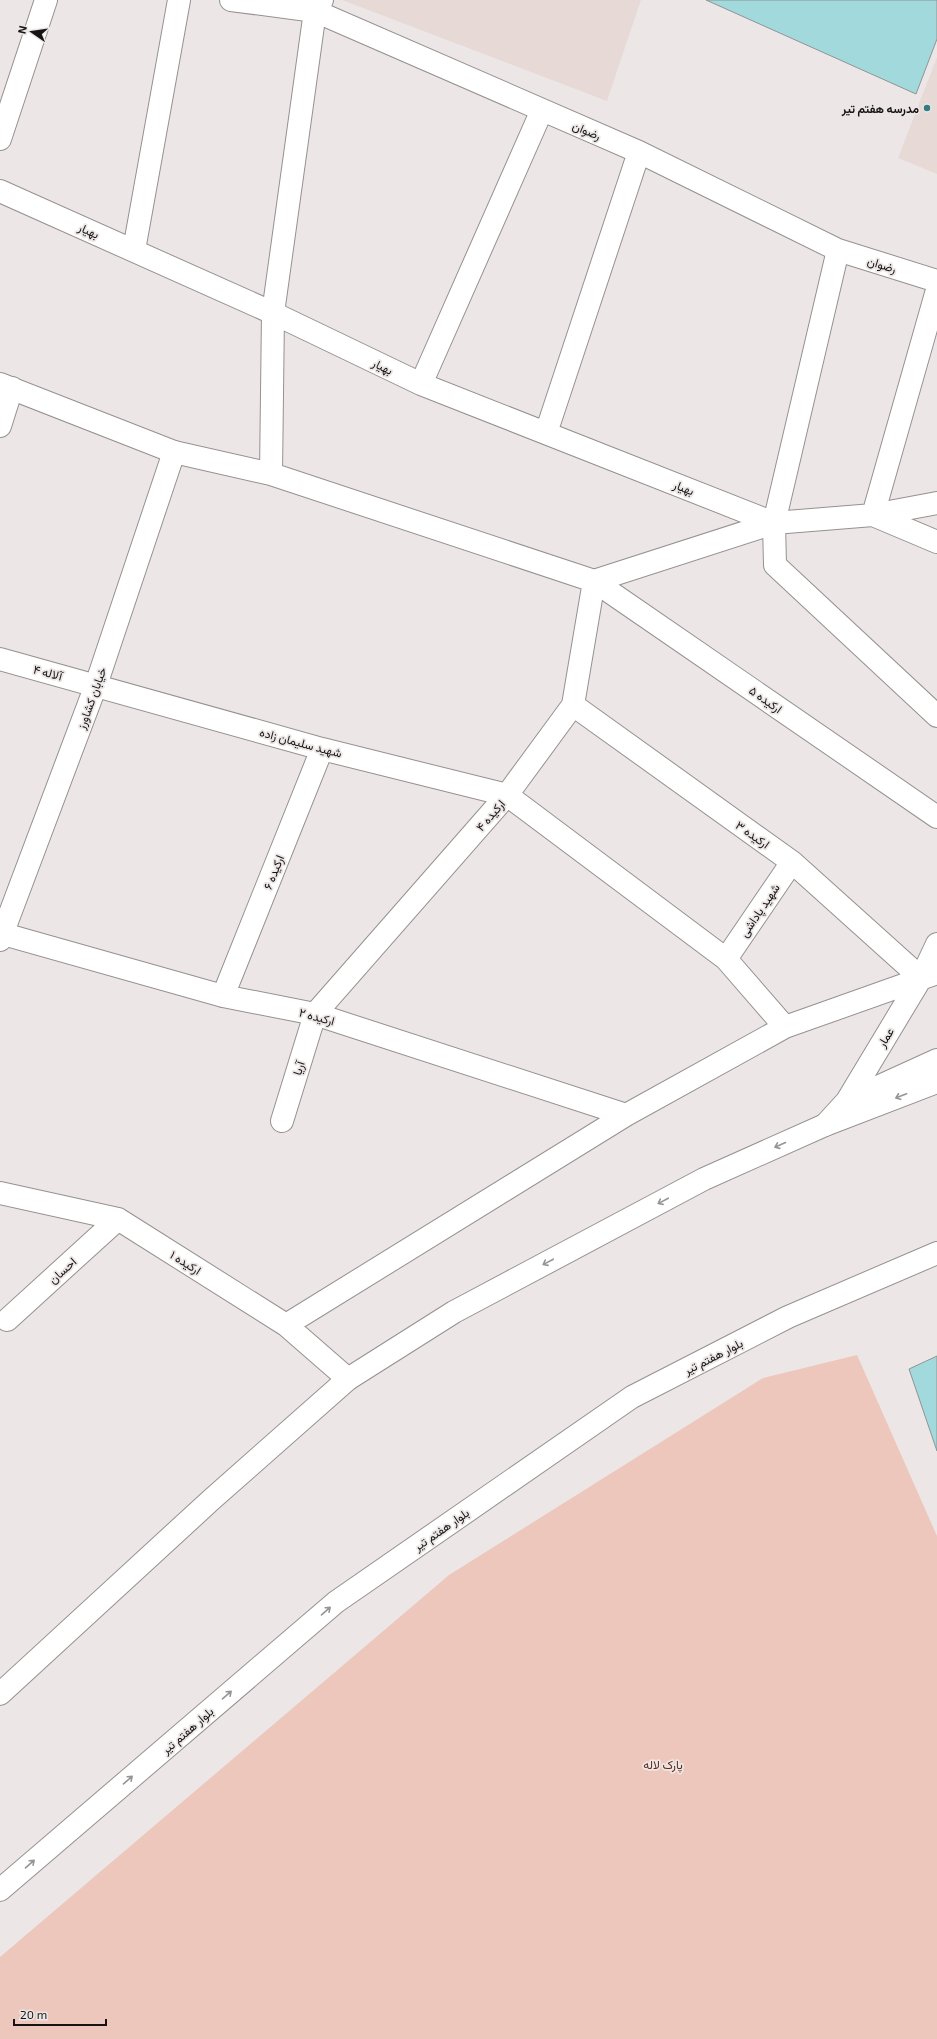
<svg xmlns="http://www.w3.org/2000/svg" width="937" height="2039" viewBox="0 0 937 2039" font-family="'Exo 2',Vazirmatn,sans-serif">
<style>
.built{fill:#e7dad6}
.green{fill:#edc7bc}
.building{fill:#a1d9dd;stroke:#8f9494}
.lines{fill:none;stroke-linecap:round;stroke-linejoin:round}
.street-casing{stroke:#969190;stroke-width:24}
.secondary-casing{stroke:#969190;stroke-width:24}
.primary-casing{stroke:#969190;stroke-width:24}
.street{stroke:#fff;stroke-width:22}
.secondary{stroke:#fff;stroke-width:22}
.primary{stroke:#fff;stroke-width:22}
.oneway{stroke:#969595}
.poi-dot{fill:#347c82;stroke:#ece7e6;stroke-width:1.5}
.labels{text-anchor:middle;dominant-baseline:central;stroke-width:3.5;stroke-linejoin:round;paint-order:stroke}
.poi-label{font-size:12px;font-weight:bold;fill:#151313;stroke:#ece7e6;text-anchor:end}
.street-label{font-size:12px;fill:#151313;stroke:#ece7e6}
.park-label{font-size:12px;fill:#602717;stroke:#ece7e6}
</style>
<rect width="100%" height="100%" fill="#ece7e6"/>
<path class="built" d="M342,0H641L607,101Z
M937,57V174L898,158Z"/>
<path class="green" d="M857,1355L937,1536V2039H0V1957L449,1575L763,1378Z"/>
<path class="building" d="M706,0H937V39L916,94Z
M937,1356V1451L909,1369Z"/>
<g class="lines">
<defs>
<path id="street" d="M231,0L315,11L639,152L838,250L937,281
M0,139L46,0
M0,191L273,313L421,384L774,523
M134,250L179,0
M838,250L774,523L775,565L937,716
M937,290L873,515L937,542
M421,384L542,110
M0,426L12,388
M546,433L639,152
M174,452L271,474L594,581L774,523L873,515L937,503
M271,474L273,313L315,11L322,0
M0,659L322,749L507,795L726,959L785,1027
M573,705L792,862L921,978
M0,933L223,996L315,1014L626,1115
M726,959L792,862
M223,996L322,749
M847,1101L937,1060
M282,1121L315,1014L507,795L573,705L594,581L937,817
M825,1125L847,1101L921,978L937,944
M0,1193L118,1219L286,1325L348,1379
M7,1320L118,1219
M286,1325L626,1115L785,1027L937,973"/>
<path id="secondary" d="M0,384L174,452L96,685L0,940"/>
<path id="primary" d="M0,1694L211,1500L348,1379L454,1312L704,1179L825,1125L937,1082
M0,1890L336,1602L632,1397L788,1317L937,1253"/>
</defs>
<use href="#street" class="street-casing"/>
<use href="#secondary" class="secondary-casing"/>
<use href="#primary" class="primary-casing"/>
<use href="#street" class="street"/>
<use href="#secondary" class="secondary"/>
<use href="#primary" class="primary"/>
</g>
<defs><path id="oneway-shaft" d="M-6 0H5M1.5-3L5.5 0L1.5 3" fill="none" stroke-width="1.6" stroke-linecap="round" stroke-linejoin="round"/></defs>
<g class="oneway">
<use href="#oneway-shaft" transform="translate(901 1096) rotate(159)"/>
<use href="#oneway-shaft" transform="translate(780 1145) rotate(156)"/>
<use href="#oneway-shaft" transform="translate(663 1201) rotate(152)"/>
<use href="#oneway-shaft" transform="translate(548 1262) rotate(152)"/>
<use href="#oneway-shaft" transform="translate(326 1611) rotate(-41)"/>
<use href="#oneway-shaft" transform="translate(227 1695) rotate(-41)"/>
<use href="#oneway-shaft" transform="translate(128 1780) rotate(-41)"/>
<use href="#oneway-shaft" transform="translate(30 1864) rotate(-41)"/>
</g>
<circle class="poi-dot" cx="927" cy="108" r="4"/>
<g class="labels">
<g class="poi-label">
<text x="919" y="108">مدرسه هفتم تیر</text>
</g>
<g class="street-label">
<text transform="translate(587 130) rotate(23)">رضوان</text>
<text transform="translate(89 230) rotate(24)">بهیار</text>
<text transform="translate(882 264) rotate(17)">رضوان</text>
<text transform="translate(383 366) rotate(26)">بهیار</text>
<text transform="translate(684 487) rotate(21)">بهیار</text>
<text transform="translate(48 672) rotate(15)">آلاله ۴</text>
<text transform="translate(91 698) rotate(-70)">خیابان کشاورز</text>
<text transform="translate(766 699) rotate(35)">ارکیده ۵</text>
<text transform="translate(301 742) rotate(15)">شهید سلیمان زاده</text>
<text transform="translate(490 815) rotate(-49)">ارکیده ۴</text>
<text transform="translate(753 834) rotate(35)">ارکیده ۳</text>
<text transform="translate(273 872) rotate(-68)">ارکیده ۶</text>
<text transform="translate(759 910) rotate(-56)">شهید پاداشی</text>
<text transform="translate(317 1016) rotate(15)">ارکیده ۲</text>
<text transform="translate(885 1037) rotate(-59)">عمار</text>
<text transform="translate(298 1068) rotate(-73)">آریا</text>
<text transform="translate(186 1262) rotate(32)">ارکیده ۱</text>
<text transform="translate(62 1270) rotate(-42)">احسان</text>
<text transform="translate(713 1356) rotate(-27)">بلوار هفتم تیر</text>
<text transform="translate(441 1529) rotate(-35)">بلوار هفتم تیر</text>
<text transform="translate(187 1730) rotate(-41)">بلوار هفتم تیر</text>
</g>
<g class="park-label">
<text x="663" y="1764">پارک لاله</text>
</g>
</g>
<g transform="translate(32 32) rotate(283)" stroke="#ece7e6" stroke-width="3" paint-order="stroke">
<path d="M0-3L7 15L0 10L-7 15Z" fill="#151313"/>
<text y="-6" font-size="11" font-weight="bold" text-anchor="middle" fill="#151313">N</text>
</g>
<path d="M14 2019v6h92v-6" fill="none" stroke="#151313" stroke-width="2"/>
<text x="20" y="2019" font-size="12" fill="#151313" stroke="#ece7e6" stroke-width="3" paint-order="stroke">20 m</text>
</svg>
